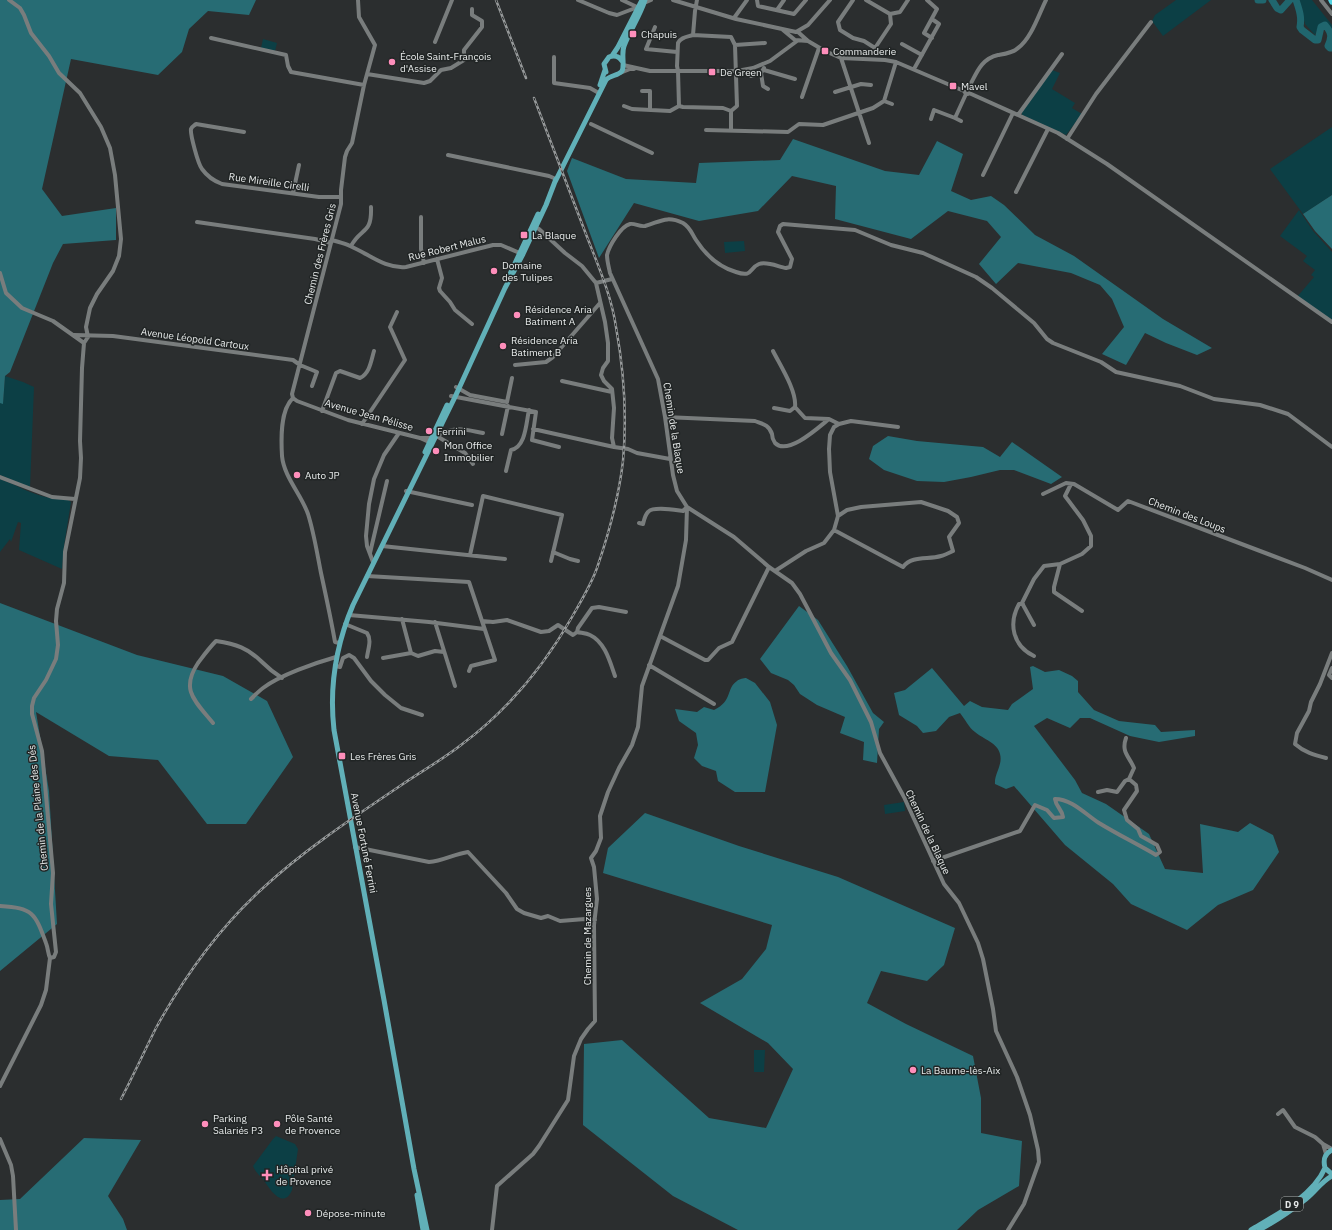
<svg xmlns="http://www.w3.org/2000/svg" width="1332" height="1230" viewBox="0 0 1332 1230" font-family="'IBM Plex Sans',sans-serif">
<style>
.green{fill:#0c3f45}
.forest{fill:#276c74}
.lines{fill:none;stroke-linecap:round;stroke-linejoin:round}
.river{stroke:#20666e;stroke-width:7}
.minor{stroke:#797d7d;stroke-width:4}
.major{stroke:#61b0b8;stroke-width:5}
.highway{stroke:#51d2e0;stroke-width:5.5}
.rail-casing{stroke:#979a9b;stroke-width:2.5}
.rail{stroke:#212525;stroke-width:1;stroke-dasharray:3;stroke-linecap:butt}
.poi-dot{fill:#fe8ebb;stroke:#212525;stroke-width:1.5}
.labels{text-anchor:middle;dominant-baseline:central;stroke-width:3;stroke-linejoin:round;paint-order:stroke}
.shield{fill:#212525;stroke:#acb0b0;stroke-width:1}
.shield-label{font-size:9px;font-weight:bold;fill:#e8ebeb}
.poi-label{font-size:10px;fill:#e8ebeb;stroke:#212525;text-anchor:start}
.street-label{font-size:10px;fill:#e8ebeb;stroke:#212525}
</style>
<rect width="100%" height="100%" fill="#2b2e2f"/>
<path class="green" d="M1176,0H1211L1163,36L1152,21L1155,15Z
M1299,0H1312L1332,25V31C1329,26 1325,23 1319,25L1315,35L1305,24Z
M263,39L277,43L275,51L261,48Z
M1052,70L1060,73L1052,89L1075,103L1072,108L1082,114L1066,135L1022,115V112Z
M1332,127V195L1303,214L1270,169Z
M1299,210L1313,231L1332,252V321L1297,297L1314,277L1311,275L1315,270L1303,261L1307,256L1280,236Z
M744,241L745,251L725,253L724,242Z
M5,376L23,382L34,387L30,488L0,475V403H3Z
M0,479C17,485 32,495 50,498C57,499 66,497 71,502L64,546L62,569L19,550L21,523L18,522L11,542L10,539L0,552Z
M904,802L905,811L885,814L884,805Z
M754,1050H765L764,1072H754Z
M276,1136L295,1144L298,1149L292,1190C283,1211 269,1188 263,1179C259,1175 255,1171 253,1166L273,1139Z"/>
<path class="forest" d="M0,0H256L249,15L208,11L189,29L182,52L158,75L71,59L42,189L62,216L116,208V240L63,244L53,263L10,372L5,376L3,404L0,403Z
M793,139L885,171L919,175L937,141L963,154L951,191L971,200L991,196L1004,205L1035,235L1074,256L1163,319L1212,348L1197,355L1166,343L1145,333L1126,365L1102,354L1124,327L1112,299L1100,285L1071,273L1018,263L996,284L979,264L1001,237L987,221L948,211L911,239L835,219L836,186L792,176L758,211L699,221L634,203L599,258L567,171L572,158L626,179L696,183L699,163L780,160Z
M1332,195V249L1315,231L1303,214Z
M888,436L917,441L983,447L1000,457L1012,442L1062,477L1051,484L1014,470H1000L971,477L944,482L917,481L884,470L869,459L873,446Z
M0,603L137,655L223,676L267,701L293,757L246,824H207L158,760L109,756L36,712L49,791L57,924L0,971Z
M799,606L818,620L847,666L873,713L884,722L879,729L877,763L863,760L864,742L840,733L845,717L817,705L800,694L794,685L788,680L771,673L760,659Z
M1033,666L1045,672L1059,670L1072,676L1078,681V692L1094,710L1119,721L1155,725L1161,732L1195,730V736L1159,742L1130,736L1090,718H1080L1070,728L1047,718L1034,726L1075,780L1082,793L1106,804L1149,834L1165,869L1203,873L1200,824L1238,832L1250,823L1273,835L1279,852L1253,890L1218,905L1187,930L1131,904L1113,884L1065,845L1014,786L1006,789L995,784C994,774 1003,765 1000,754C998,743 983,739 975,732C969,728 965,719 960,713L949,717L936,731L923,733L917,726L899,715L894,693L905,690L932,668L964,706L970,701L982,707L1008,710L1012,704L1033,689L1030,667Z
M746,678L755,683L770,702L777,725L765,792H735L718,781L716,771L702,766L694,758L698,745L696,733L679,721L675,709L697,712L704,707L714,710C733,701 726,688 737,681C739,679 744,678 746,678Z
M645,813L739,846L838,877L955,928L944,965L927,981L881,971L867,1003L906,1024L973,1056L981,1098V1133L1022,1141L1019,1186L978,1210L957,1230H738L673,1196L583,1125L584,1044L622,1040L709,1118L766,1128L793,1069L768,1043L700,1003L742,979L766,949L772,925L603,873L608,848Z
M84,1138L141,1140L108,1196L123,1219L127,1230H0V1200L20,1199Z"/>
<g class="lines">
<path class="river" d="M1258,0H1263
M1272,0L1277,8L1281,10L1290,0
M1296,0C1299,9 1302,17 1300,27L1302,30L1315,40H1318L1321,27L1325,25C1332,33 1332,37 1328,46L1330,48H1332"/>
<path class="minor" d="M9,0L20,8L24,15L31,33L49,56L59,73L80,93L101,127L110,148L115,175L121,239L119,256L113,271L97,294L90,308L86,327L88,337
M578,0L609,13L617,15L638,7
M622,0L637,7
M673,0L736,19L796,32L808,25L830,0
M757,0L758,6L794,14L806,0
M853,0L838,22L840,30L853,38L864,41L875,48L891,24L890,14
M866,0L890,14
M927,0L937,9L924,33L932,38
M1321,0L1332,14
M644,3L651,0
M777,10L784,0
M890,14L900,12L908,0
M734,18L747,0
M655,27L646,49L677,52
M783,30L795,40L808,41
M798,32L808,41L825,51L841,58L885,60L896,62L964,91L966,94
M693,35L731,37L735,45L737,106L731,111L723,108L683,107L679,106L678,71L677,66L678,43C681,37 687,37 693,35Z
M693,35L695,11L697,0
M211,38L286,55L288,66L291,72L364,85
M435,42L452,0
M902,44L922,55
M735,45L765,43
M554,57V83L590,88L597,92
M841,58L869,143
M623,65L650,71H737L753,68L770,61L797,41
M764,68L761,73L763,86L768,89
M914,69L939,24L932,19
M745,70L751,76L761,73
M764,70L795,79
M620,73L630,69H634
M367,74L424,83L430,81L441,70L451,68L464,60V50L482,27V21L472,15V9
M968,89C976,75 980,59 998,55C1004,54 1013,53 1018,48C1031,39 1039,14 1046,0
M642,91H650V109
M835,92L861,84L871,85
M969,93L1058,133L1107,164L1332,322
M802,97L819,48
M884,101L892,104
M624,106L632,109L670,111L679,106
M1018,115L1062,54
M931,119L934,110L955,118
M961,121L955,118L966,94H968
M591,124L652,153
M706,130L788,132L799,124L823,125L873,108L884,101L896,62
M731,130V111
M244,132L196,124C194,126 192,126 191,129C190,134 198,164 202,169C207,176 214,181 222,184L319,197H341
M1067,139L1096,94L1151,22
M448,155L549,176L556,179
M983,175L1013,113
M1016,192L1048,129
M293,193L299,165
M421,217V249L424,263
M197,222L315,239L331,243
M533,226L539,229L565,253L582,266L596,283L605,322L608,343V361L603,368L601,375L604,381L612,389L614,408L612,438L614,447L628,449L637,453L670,459
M332,240C338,242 344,243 350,246C369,254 385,269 406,267L493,245H501L522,254
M351,246C361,227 372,235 371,207
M437,259L442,278L439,288L440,291L450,302L455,310L472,324
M0,273L6,293L22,308L53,321L84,343
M596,283L612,279
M74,335L113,336L293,360L300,365L317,372L312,386
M773,351C780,365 797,391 795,407L790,411L774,408
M515,365L546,362L553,357L600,303
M562,381L612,392
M456,387L470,395L507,402L512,378
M451,396L536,412L532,440L559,447
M293,398L292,394L341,204V190L345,157L347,151L352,143L364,85L375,45L359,17L358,0
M293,398C280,410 281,439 282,456C284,477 301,494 308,514C314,533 317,553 321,573C326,596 331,619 335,642L339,643
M293,398L297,401L348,420L420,438H431L433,441L429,442L420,438
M795,407L805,418L829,419L839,424
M322,411L336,373L340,371L360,378C370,373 371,361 374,351
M665,417L755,421C763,424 769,425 772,434C772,437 773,440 775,443C788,456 819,427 829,419
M362,424L405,360L390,327L397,312
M533,429L614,447
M502,434L508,406
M435,435L465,453L473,464
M436,436C456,426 462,429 483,433
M506,471L511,450C526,447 526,423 529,410
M0,477L52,497L75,499
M1071,484L1065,496L1083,520L1091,536V546L1082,554L1060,564L1054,587V592L1082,611
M406,491L472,505
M1043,494L1066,483L1074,484L1118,510L1128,501L1305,568L1332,580
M639,523L643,524C644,520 645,515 648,512C653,506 675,510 683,511L687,507
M834,530L903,567C912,555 928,560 941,556C945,555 949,553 953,551L949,537L959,523L957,517L948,511L921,502L861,507L847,510L838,516
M382,546L505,559
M553,552L570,559L578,561
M370,553L387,481
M470,555L483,496L562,515L551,561
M373,562L367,546L366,536L369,504L374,479L384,455L399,433
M775,571L806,551L824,543L834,530L838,516L830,472L829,449L830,435L834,427L839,424L851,421L898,427
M367,576L469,582L495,660L471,666L469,671
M1023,604H1019C1008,624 1013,646 1034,656
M349,615L429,622L484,629
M402,619L411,653
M482,621L493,622L507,620L541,632L549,631L558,625L573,635L577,632C581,633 586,633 590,635C605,642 610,662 615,676
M435,622L455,686
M345,624L367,633C372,640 368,649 367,657
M1034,625L1022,603L1034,579L1044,566L1060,564
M577,632L578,628L592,608L599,607L626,612
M660,636L705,660H708L719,648L732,642L769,567
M383,658L411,653L418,656L435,651L444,652
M649,665L714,704
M335,666L340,667L343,658L349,655L354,658L371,681L385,695L401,708L422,715
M1332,668L1329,675L1332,678
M251,699C255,695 259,691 263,688C280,675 315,663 336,657
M213,723C195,701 180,690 198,663C204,655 209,648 216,641C236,644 248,648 262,662C269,669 274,673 282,678
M1126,738C1121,752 1129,756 1134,768L1129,779
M1326,758C1314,755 1304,752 1295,744L1297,733L1309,711L1311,702L1320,684L1332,653
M355,847L429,862C443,861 454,854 468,852L506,893L517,909L524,913L541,918L548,916L560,921L585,919L595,920
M933,861L1020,831L1035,805L1047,810L1054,818L1063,817C1062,809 1056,807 1055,799C1072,799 1085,814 1099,823C1117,834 1137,844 1156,855L1160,852L1157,845L1141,836L1138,829L1127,820L1124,810L1137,791L1136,785L1129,779L1125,781L1117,792L1107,790L1098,792
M0,906C33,908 35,913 46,943C48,948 48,954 50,958
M0,1086L41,1005L46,990L50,958L54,957L56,952L51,904L53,873L42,751L32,714V706L34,698L46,680L56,659L58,645L56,621L57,609L64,583L65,552L80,478L81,458L80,441L82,368L84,343L88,337
M1278,1114L1283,1110L1295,1127L1315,1137L1323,1144
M0,1139L11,1165L13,1176L16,1230
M1326,1154L1323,1144L1332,1149
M492,1230L497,1186L533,1154L539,1146L568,1100L574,1056L581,1039L588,1029L595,1021L594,925L597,899L594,867L591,858L596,851L601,838L600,816L608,792L619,768L632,745L638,727L642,686L678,586L686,540L687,507
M1008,1230L1024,1204L1039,1162L1038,1150L1030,1115L1017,1077L996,1031L993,1009L983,959L978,943L959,903L944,884L904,797L880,753L871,722L850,680L831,653L800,594L792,583L769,567L734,537L687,507L677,491L673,475L665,417L658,379L610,273C609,268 607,261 607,255C609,246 621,226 630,224C635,223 639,227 645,226C660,222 666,215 683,223C690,227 692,234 696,240C705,254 719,267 736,272C753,278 749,268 759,264C767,261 779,267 786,268L790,267L792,259L778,232L780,226L783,224L855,230L891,245L923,253L976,277L992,288L1034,323L1047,339L1053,343L1101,362L1116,372L1180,386L1214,399L1260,405L1288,414L1332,447"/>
<path class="major" d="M612,56L618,47L642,0
M606,72L604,64L609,57C614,55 619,56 622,61
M600,85L605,70
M555,182L606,80C610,75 618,76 622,71C625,66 621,54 624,46C630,30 640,16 645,0
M510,274L538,214
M425,452L447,405
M1332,1150C1324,1154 1323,1160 1325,1168L1332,1174
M417,1195L423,1230
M427,1230L414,1169L384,1000L334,730C329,686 336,645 353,605L455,397L505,288L523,254L546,205L556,179
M1251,1230C1276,1215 1313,1196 1325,1168
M1259,1230C1276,1221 1292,1210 1306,1199C1315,1192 1322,1181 1332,1176"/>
<path class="highway" d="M1331,0L1332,2"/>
<defs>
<path id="rail" d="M496,0L526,78
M121,1099C133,1076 144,1052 156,1028C184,977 220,927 263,888C304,850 354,817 400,786C420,772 442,760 461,745C507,711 544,666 572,617C581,601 591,585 597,568C608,536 619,495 623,461C627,417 624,371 616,327C611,293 596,261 584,229C567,185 551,142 534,98"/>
</defs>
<use href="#rail" class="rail-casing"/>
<use href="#rail" class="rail"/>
</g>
<g class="poi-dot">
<rect x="629" y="30" width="8" height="8" rx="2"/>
<rect x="821" y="47" width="8" height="8" rx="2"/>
<circle cx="392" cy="62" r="4"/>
<rect x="708" y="68" width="8" height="8" rx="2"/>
<rect x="949" y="82" width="8" height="8" rx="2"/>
<rect x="520" y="231" width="8" height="8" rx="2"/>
<circle cx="494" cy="271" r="4"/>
<circle cx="517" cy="315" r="4"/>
<circle cx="503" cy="346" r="4"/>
<circle cx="429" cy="431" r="4"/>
<circle cx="436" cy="451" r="4"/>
<circle cx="297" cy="475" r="4"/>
<rect x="338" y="752" width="8" height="8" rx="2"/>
<circle cx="913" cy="1070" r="4"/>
<circle cx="205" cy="1124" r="4"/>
<circle cx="277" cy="1124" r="4"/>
<path d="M265 1169h4v4h4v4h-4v4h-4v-4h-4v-4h4z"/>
<circle cx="308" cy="1213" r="4"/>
</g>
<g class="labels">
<rect class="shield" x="1281" y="1197" width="22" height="14" rx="3"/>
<g class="shield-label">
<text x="1292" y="1204">D 9</text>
</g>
<g class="poi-label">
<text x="641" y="34">Chapuis</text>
<text x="833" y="51">Commanderie</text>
<text x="400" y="56">École Saint-François<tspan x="400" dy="12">d'Assise</tspan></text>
<text x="720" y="72">De Green</text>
<text x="961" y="86">Mavel</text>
<text x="532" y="235">La Blaque</text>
<text x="502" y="265">Domaine<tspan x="502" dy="12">des Tulipes</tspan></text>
<text x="525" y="309">Résidence Aria<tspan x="525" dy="12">Batiment A</tspan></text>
<text x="511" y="340">Résidence Aria<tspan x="511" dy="12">Batiment B</tspan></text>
<text x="437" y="431">Ferrini</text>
<text x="444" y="445">Mon Office<tspan x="444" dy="12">Immobilier</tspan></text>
<text x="305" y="475">Auto JP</text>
<text x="350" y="756">Les Frères Gris</text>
<text x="921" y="1070">La Baume-lès-Aix</text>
<text x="213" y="1118">Parking<tspan x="213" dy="12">Salariés P3</tspan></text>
<text x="285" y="1118">Pôle Santé<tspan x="285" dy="12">de Provence</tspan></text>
<text x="276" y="1169">Hôpital privé<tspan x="276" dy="12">de Provence</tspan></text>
<text x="316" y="1213">Dépose-minute</text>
</g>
<g class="street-label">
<text transform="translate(269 182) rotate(8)">Rue Mireille Cirelli</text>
<text transform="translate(447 248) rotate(-14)">Rue Robert Malus</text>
<text transform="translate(320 254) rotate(-76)">Chemin des Frères Gris</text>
<text transform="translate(195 339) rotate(8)">Avenue Léopold Cartoux</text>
<text transform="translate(369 415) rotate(16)">Avenue Jean Pélisse</text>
<text transform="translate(674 428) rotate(81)">Chemin de la Blaque</text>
<text transform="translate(1187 515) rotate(21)">Chemin des Loups</text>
<text transform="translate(38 808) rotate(-96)">Chemin de la Plaine des Dés</text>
<text transform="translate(928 832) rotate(65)">Chemin de la Blaque</text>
<text transform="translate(364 843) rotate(79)">Avenue Fortuné Ferrini</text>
<text transform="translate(587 936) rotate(-90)">Chemin de Mazargues</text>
</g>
</g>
</svg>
